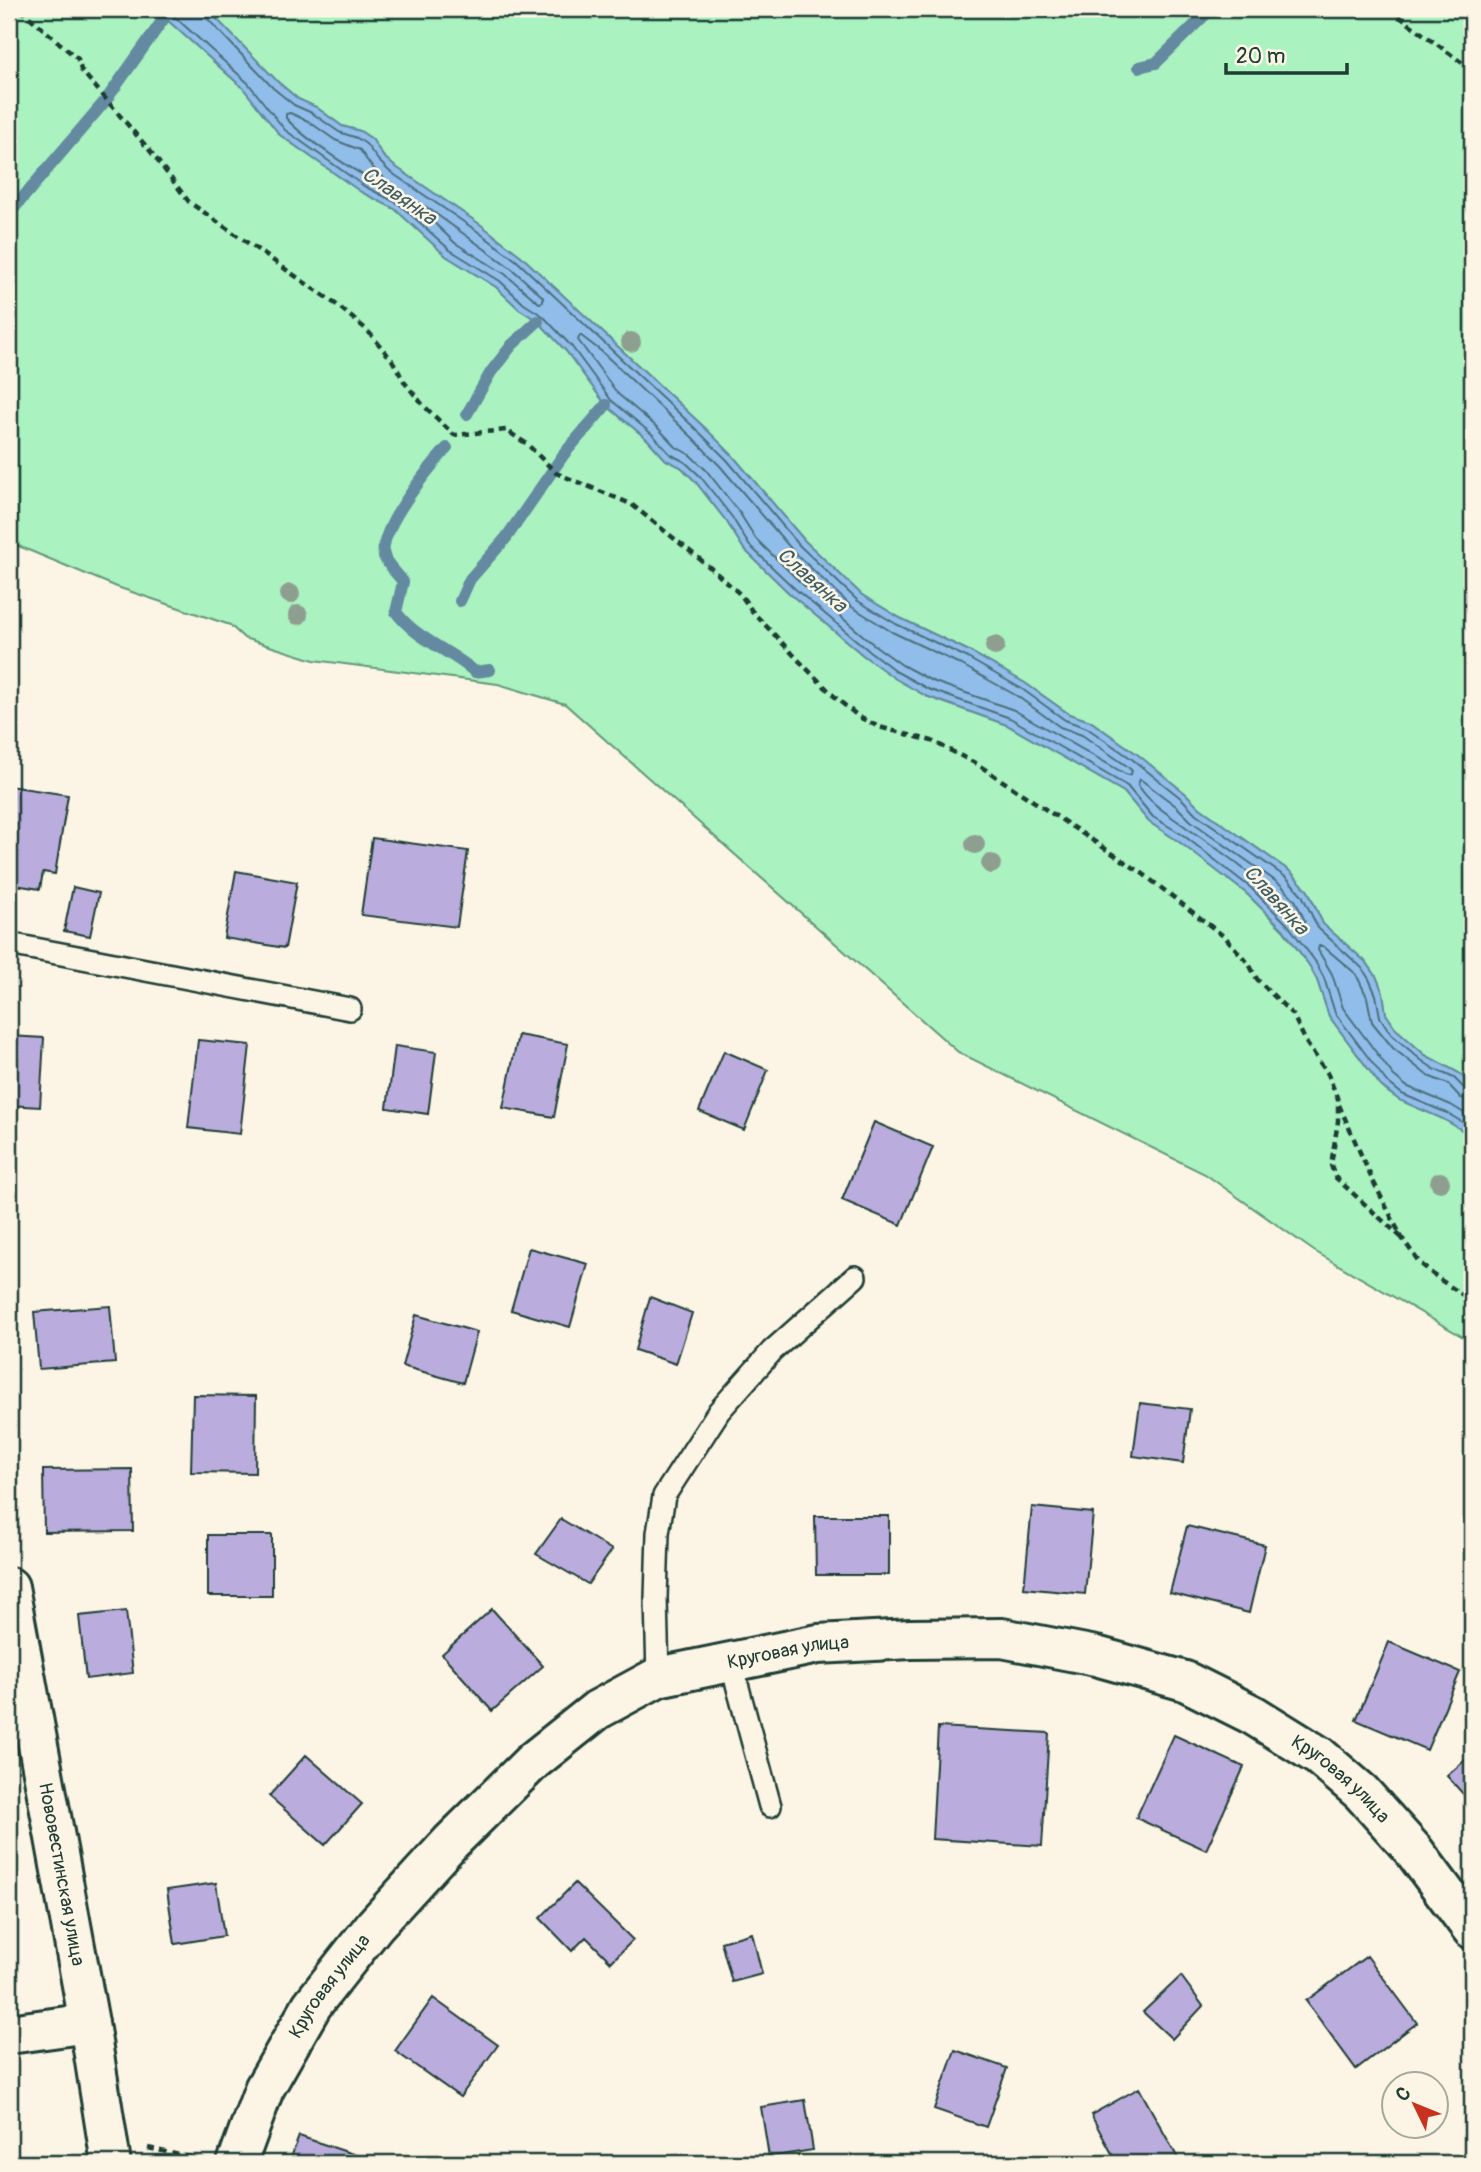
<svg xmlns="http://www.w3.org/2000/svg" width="1481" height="2172" viewBox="0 0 1481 2172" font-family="Pangolin,sans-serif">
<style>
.green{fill:#aaf2bf;stroke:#64987a;stroke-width:2}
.water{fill:#91bdea;stroke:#638aa1;stroke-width:2}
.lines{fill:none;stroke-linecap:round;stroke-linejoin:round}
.shore{stroke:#4d707d;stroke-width:2}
.stream{stroke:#638aa1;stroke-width:12}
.building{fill:#baadde;stroke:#1f3d34;stroke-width:2}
.service-casing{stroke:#1f3d34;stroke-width:26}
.minor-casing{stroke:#1f3d34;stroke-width:44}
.path{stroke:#1f3d34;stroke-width:4.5;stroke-dasharray:7 5;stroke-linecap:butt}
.service{stroke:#fcf5e5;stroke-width:21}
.minor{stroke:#fcf5e5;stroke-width:38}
.tree{fill:#8e9f8f}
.labels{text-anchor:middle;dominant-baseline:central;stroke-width:5;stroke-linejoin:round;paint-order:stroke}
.street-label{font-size:19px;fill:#1f3d34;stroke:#fcf5e5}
.water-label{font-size:21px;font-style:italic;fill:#3c5d62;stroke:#fcf5e5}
</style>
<rect width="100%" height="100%" fill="#fcf5e5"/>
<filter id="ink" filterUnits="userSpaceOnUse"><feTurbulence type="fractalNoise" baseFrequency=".0143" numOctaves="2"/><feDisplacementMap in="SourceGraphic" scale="14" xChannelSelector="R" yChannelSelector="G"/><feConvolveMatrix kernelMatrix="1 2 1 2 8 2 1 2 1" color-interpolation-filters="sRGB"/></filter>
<g filter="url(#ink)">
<path class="green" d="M9,9H155L243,88L280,135L361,192L395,209L446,256L496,287L519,309L538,321L566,351L606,405L648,440L666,460L681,467L695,481L727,522L744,549L789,593L864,656L926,696L1007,725L1124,792L1149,822L1178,841L1246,893L1283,930L1309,965L1317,980L1329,1016L1381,1086C1398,1103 1421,1108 1442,1118C1452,1123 1462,1130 1472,1136V1342L1314,1251L1205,1174L958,1052L565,704L498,684L314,660L244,638L230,625L117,587L9,542Z
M207,9H1472V1087L1459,1073L1425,1055L1396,1029L1386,1014L1383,993L1376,976L1367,963L1323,924L1308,891L1291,872L1200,808L1186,794L1137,754L1090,721L1069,714L1025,683L969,651L900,618L862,595L805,541L732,455L704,427L521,256L481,225L393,165L383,156L372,139L360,131L342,126L316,107L298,99L278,82Z"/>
<path class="water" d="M155,9H207L278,82L298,99L316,107L342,126L360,131L372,139L383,156L393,165L481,225L521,256L704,427L732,455L805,541L862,595L900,618L969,651L1025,683L1069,714L1090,721L1137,754L1186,794L1200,808L1291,872L1308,891L1323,924L1367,963L1376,976L1383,993L1386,1014L1396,1029L1425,1055L1459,1073L1472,1087V1136L1443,1119L1399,1100L1381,1086L1329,1016L1317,980L1309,965L1283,929L1246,893L1178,841L1149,822L1124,792L1007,725L926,696L894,678L864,656L789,593L744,549L727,522L695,481L681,467L666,460L648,440L606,405L566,351L538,321L519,309L496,287L446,256L395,209L361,192L280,135L243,88Z"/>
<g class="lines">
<path class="shore" d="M166,9L248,83L285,130L364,186L399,204L450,250L500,281L524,304L543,316L572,347L611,400L653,435L670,454L685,462L700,476L732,517L749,545L794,588L868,650L897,672L928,689L1010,718L1127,786L1153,817L1183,835L1251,888L1288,925L1315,961L1324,978L1335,1013L1386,1081L1402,1094L1447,1113L1472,1128
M203,9L205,16L273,88L294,105L312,113L339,132L357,138L366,144L378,160L389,171L477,231L517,261L699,432L727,460L800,546L858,601L896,624L966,657L1022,689L1065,720L1087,728L1132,759L1182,799L1196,814L1287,878L1302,895L1318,928L1362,968L1369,979L1376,995L1380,1017L1391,1034L1421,1060L1434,1069L1454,1078L1466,1090L1472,1092
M290,113L308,121L335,140L360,150L371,166L384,178V183L381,184C357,174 302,137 286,118V114Z
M425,206L511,268L543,297V302L539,303L505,274L455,243L423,212L422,209Z
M580,335L601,351L693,438L720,466L794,552L852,607L892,632L962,665L1017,696L1060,727L1082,735L1127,766L1132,771L1131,774L1127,775L1014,710L932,681L902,665L873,644L800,582L756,539L739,512L706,470L690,455L676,447L658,428L618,394L578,340Z
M1140,779L1176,806L1191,821L1281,885L1295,900L1305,921L1304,924H1299C1270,886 1226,854 1187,828C1168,814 1151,805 1138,785Z
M1472,1100L1461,1098L1448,1084L1428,1076L1393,1048L1372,1022L1367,997L1356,974L1323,946H1319L1318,950L1332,974L1343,1008L1393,1075L1406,1086L1451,1105L1472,1118"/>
<path class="stream" d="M1139,67L1156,63L1211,9
M9,214L106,100L165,17
M467,414L491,372L512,345L538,321
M447,448C430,467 378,529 384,556C386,564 398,574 403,582L396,612C417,640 450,650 475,672L490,670
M460,601L470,579L506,538L564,454L606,405"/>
</g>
<path class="building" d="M9,786L68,795L55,874L43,872L40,889L9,884Z
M372,838L468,851L457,927L361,915Z
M236,871L297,882L285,948L224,938Z
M73,887L99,893L90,936L64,931Z
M518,1035L568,1044L554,1117L503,1108Z
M9,1036L44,1038L40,1107L9,1105Z
M198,1040L250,1045L240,1134L188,1128Z
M395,1046L436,1052L428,1114L387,1108Z
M724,1051L768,1070L744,1130L699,1111Z
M874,1122L933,1147L901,1225L842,1200Z
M529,1248L588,1264L570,1327L511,1310Z
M650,1297L692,1313L676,1364L635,1350Z
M110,1306L115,1363L39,1369L34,1312Z
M416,1315L477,1332L463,1383L402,1366Z
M193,1395L256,1396L255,1473L191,1472Z
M1140,1403L1190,1409L1183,1463L1133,1456Z
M132,1469L133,1531L44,1532L43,1470Z
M1032,1507L1093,1513L1085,1594L1024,1588Z
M815,1516H889V1575H816Z
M561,1519L612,1550L588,1584L536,1554Z
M1187,1526L1265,1545L1249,1613L1170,1593Z
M208,1535H272V1596H208Z
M492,1609L543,1666L492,1711L442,1654Z
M126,1611L133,1673L86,1679L79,1616Z
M1389,1642L1460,1672L1427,1750L1356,1720Z
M938,1727L1049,1733L1042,1846L932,1839Z
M1174,1735L1244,1767L1206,1850L1136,1818Z
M1472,1754V1804L1447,1776Z
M306,1755L362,1804L325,1845L269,1796Z
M216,1883L224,1936L175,1944L167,1890Z
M575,1883L633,1940L611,1962L586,1937L572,1951L540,1918Z
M752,1933L762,1974L732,1982L721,1942Z
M1367,1956L1417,2023L1356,2069L1306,2001Z
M1181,1976L1203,2006L1172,2039L1143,2012Z
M433,1998L498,2045L460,2097L395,2051Z
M955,2050L1007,2068L986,2127L934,2109Z
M1139,2088L1180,2162L1177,2163H1117L1091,2115Z
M805,2100L813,2150L769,2157L761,2107Z
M299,2136L380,2163H289Z"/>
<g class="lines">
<defs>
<path id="service" d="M9,944L350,1009
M731,1662L770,1806
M658,1677L656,1598L658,1533L664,1496L719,1411L772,1351L855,1277"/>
<g id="minor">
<path id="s1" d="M9,1587L89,2023L111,2163"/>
<path d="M9,2034L89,2023"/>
<path id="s2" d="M237,2163L264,2089L312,2005L375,1925L450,1843L533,1761L597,1710L658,1677L818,1644L911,1639L1002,1638L1096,1656L1185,1681L1253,1715L1319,1756L1361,1792L1414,1851L1472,1929"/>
</g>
</defs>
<use href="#service" class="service-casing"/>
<use href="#minor" class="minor-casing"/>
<path class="path" d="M20,9L78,59L81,70L151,152L189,202L337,305L367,330L392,360L405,383L423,405L454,435L506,430L527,444L556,473L631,504L706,564L741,595L752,611L804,666L836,698L859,717L879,727L932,741L977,764L1142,873L1226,938L1249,964L1257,979L1293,1015L1307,1044L1328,1074L1338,1100V1121L1331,1165L1335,1177L1402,1238
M1389,9L1472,70
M1339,1105L1371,1177L1402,1238L1419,1262L1436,1277L1472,1301
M148,2148L198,2159"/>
<use href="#service" class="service"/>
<use href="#minor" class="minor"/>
</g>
<g class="tree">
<circle cx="631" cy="342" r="10"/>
<circle cx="290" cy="594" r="10"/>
<circle cx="298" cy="615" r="10"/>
<circle cx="995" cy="646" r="10"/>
<circle cx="975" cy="844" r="10"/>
<circle cx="991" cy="864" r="10"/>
<circle cx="1440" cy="1182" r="10"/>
</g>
</g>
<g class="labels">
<g class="street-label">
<text stroke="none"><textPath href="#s2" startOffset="789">Круговая улица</textPath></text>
<text stroke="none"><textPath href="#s2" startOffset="1377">Круговая улица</textPath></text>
<text stroke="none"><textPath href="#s1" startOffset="292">Нововестинская улица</textPath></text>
<text stroke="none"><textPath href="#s2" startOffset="201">Круговая улица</textPath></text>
</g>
<g class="water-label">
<text transform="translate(399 196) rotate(35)">Славянка</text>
<text transform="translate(812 580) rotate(42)">Славянка</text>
<text transform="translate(1276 900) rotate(48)">Славянка</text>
</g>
</g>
<rect width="1481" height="2172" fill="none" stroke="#fcf5e5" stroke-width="35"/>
<rect x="18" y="18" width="1446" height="2137" fill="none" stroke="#1f3d34" stroke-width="2.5" filter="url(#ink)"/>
<g transform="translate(1415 2105) rotate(313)"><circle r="33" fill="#fcf5e5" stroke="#a4ab9e" stroke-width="2"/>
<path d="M0-5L12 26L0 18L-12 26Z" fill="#c8321e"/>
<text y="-10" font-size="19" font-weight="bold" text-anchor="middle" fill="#1f3d34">С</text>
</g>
<path d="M1226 63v10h121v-10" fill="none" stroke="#1f3d34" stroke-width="3.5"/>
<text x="1236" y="63" font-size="21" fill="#1f3d34" stroke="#fcf5e5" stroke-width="5" paint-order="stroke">20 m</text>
</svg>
